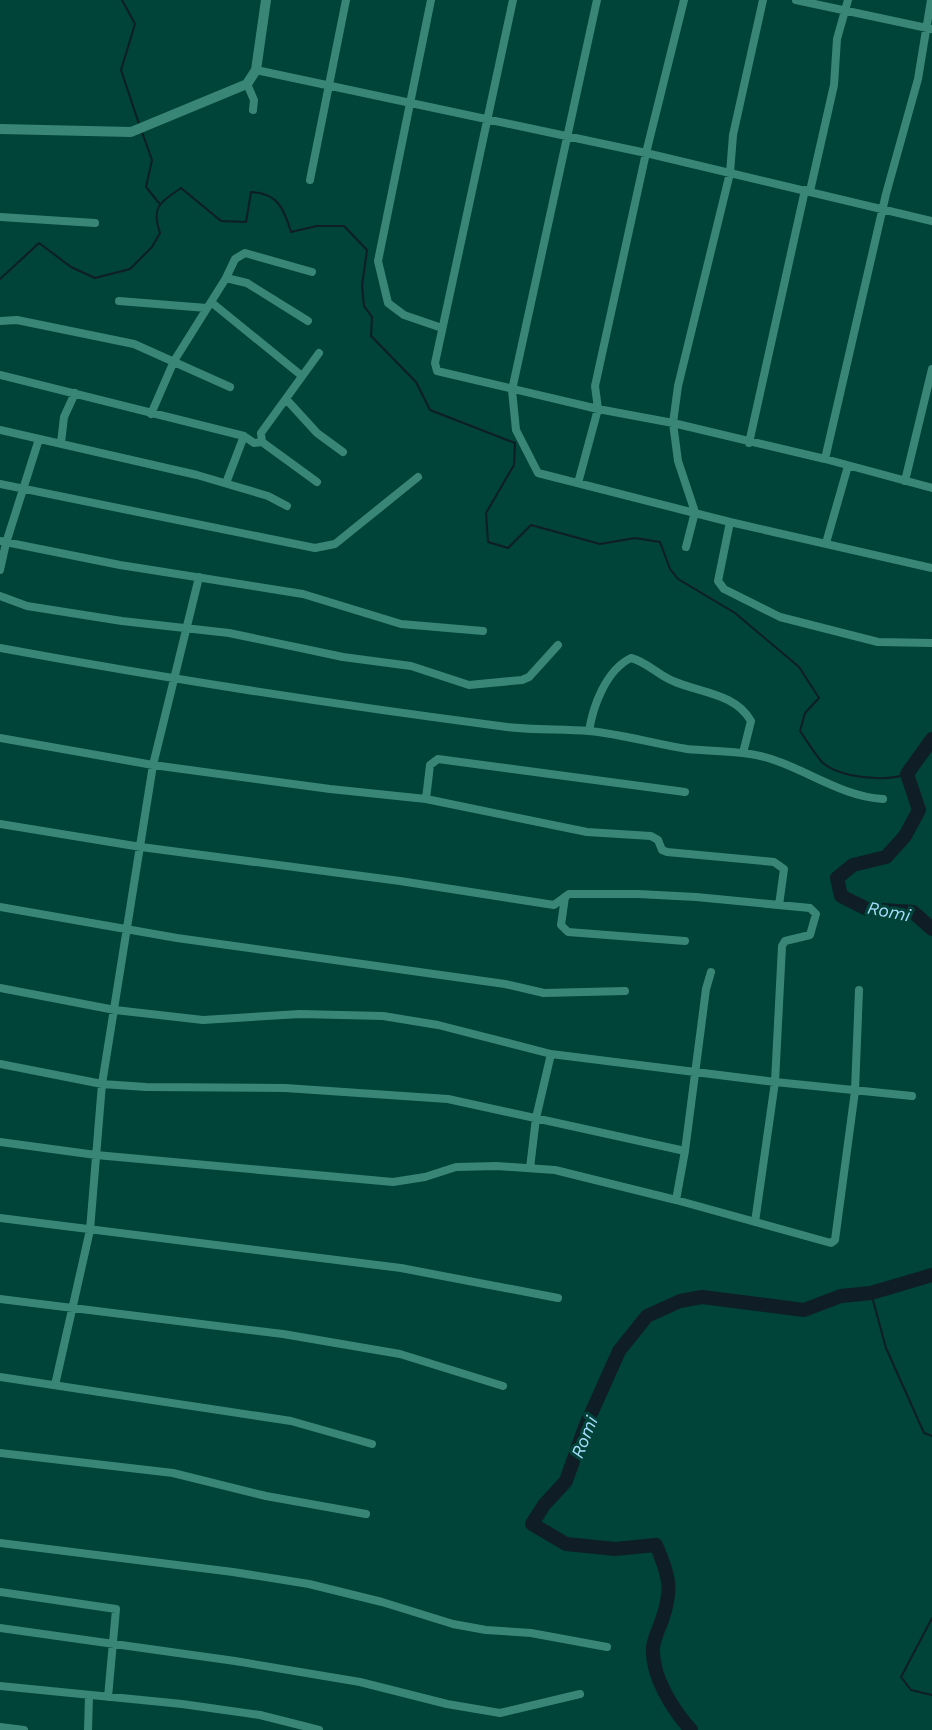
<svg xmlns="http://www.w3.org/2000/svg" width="932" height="1730" viewBox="0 0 932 1730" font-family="'Work Sans',sans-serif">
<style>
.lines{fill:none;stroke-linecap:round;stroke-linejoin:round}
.stream{stroke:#0e1d26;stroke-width:2}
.river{stroke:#0e1d26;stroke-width:14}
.minor{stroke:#398676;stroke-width:8}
.tertiary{stroke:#398676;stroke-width:10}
.labels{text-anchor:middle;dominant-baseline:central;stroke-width:6;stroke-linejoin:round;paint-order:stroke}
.water-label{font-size:18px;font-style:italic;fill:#aadbfb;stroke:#004338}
</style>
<rect width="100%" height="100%" fill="#004338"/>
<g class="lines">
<path class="stream" d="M122,0L135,24L121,70L139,124
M142,132L152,160L146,187L159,203
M0,279L39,243L71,267L95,278L130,269L152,247L160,233C151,206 160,203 181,188L221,221L246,222L251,192C278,193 284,209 291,232L317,226H344L367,250L362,286L364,306L372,317L371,336L416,382L430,410L515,443L514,465L486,513L488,542L508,548L531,525L600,544L635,538L660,542L670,569L678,579L735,613L799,667L819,698L805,713L800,731C807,741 814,753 822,762C839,778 886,782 907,774
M871,1293L886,1348L924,1433L932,1436
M932,1618L901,1677L911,1690L932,1695"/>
<path class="river" d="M932,739L907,774L919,810L905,836L886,857L853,865L837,878L841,896L867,909L913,912L932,929
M691,1730C673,1710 651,1676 653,1647C654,1639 659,1628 662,1620C673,1589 669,1575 656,1545L615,1549L566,1544L532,1524L544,1505L566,1481L585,1427L619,1351L647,1316L680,1301L702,1297L804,1310L841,1296L871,1293L932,1275"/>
<path class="minor" d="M431,0L378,261L388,303L404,315L442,328
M513,0L435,363L437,371L598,409L673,423L825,459L932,488
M597,0L512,390L516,430L538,473L730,522L932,568
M796,0L932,29
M256,70L646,153L932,221
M247,84L254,100L253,110
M310,180L346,0
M810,191L834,85L837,39L848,0
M0,217L95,223
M226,278L235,259L245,253L312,272
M119,301L207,308
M211,302L302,376
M0,321L17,320L134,344L230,387
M0,375L244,436L254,443L262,442L261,433L319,353
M286,399L317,433L343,452
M151,414L174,361L226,278L247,283L308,321
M0,430L197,475L268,496L287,506
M262,442L317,482
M61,443L64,417L75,393
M749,443L805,190
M825,459L886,194L918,79L931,0
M905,481L932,369
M226,483L244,436
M578,483L598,409L595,386L646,153L684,0
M0,484L315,548L335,544L418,477
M730,522L718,581L724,589L780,617L878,642L932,643
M0,541L120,565L303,594L401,624L483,631
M826,543L848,466
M686,547L695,512L678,461L673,423L678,386L730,173L733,135L763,0
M0,570L6,543L39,439
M0,596L27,606L122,621L229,633L343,657L411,666L469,685L522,680L529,677L558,645
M0,648C168,679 337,705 507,727C534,730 562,729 589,731C622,734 654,744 687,749C708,751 730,751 750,754C797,761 835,796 883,799
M589,731C593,706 606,670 631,658C647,662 658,675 673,681C700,693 735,693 751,721L743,753
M0,738L153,765L330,789L426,799L587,832L651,836L658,840L662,850L667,852L774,862L784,869L779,905
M426,799L430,765L438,759L685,792
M0,824L141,847L400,881L554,905L569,894H638L696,897L810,908L816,914L810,935L785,941L782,946L775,1082L755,1222
M565,897L561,925L568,932L685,941
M0,907L177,938L505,984L544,993L625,991
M0,988L115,1010L203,1020L300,1014L383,1016L438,1025L551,1054L775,1082L912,1096
M0,1064L102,1084L146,1087L285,1088L448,1099L685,1151
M0,1142L96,1155L393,1182L425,1177L456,1167L497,1166L555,1170L676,1200L831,1243L835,1240L855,1091L859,990
M530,1168L536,1118L551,1054
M676,1200L685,1151L706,989L711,972
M0,1218L401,1268L558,1298
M0,1299L283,1334L400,1354L503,1386
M0,1377L291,1421L372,1444
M55,1385L90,1230L102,1084L153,765L199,577
M0,1453L173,1473L266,1496L366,1514
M0,1543L233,1572L309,1584L382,1602L453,1624L486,1630L531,1633L607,1647
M0,1592L116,1609L108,1697
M0,1628L235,1661L360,1682L447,1704L500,1713L580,1694
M0,1686L182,1704L260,1715L319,1730
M0,1727L24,1730
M88,1730L89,1696"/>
<path class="tertiary" d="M0,129L131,132L247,84L256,70L266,0"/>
</g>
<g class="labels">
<g class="water-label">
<text transform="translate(889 911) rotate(11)">Romi</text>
<text transform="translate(584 1437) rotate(-68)">Romi</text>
</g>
</g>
</svg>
